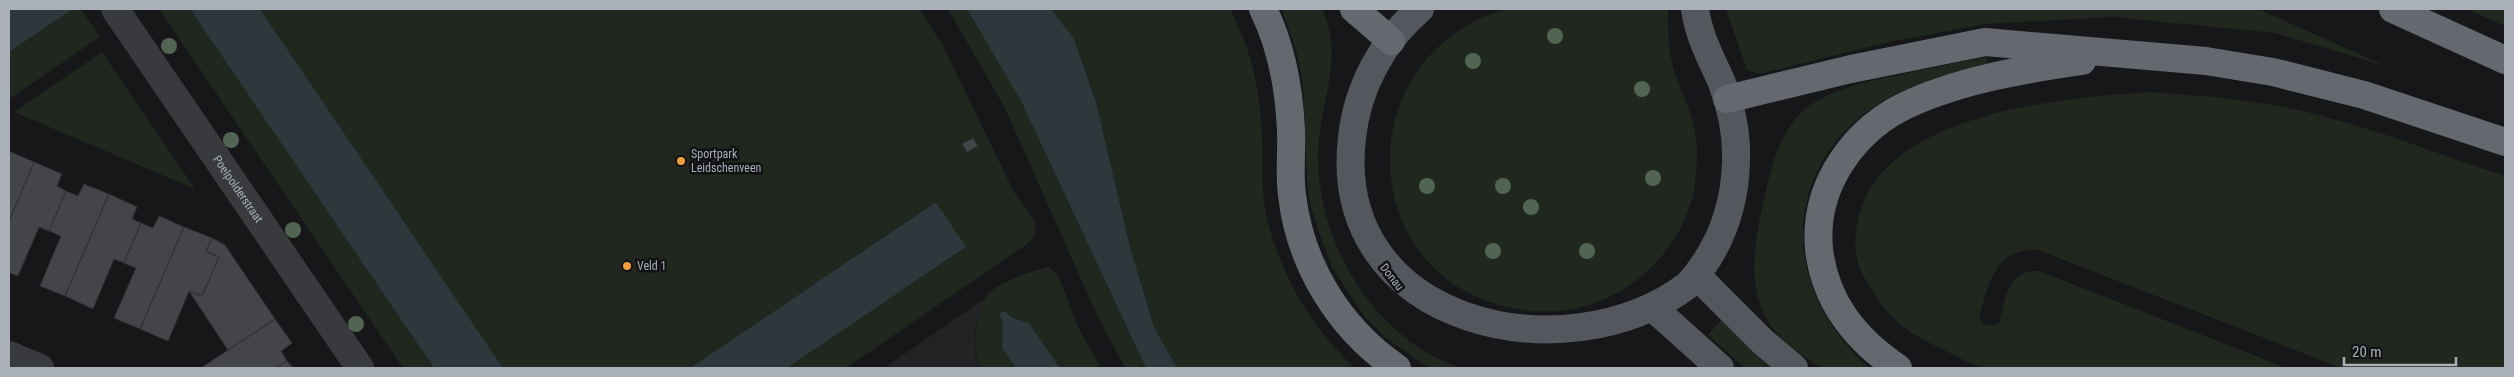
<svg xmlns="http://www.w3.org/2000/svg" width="2514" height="377" viewBox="0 0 2514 377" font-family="'Roboto Condensed',sans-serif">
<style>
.built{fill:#232326}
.green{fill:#1f271f}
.water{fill:#2d383d}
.building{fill:#434549;stroke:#313135}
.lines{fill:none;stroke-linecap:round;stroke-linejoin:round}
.minor{stroke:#383a3e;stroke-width:28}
.major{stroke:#54575d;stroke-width:28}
.highway{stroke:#64686f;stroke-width:28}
.tree{fill:#526552}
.poi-dot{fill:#f49f34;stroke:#121214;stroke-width:2}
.labels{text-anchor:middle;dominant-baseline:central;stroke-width:5;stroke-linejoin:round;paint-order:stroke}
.poi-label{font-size:12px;fill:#a9b0b9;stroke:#121214;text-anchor:start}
.street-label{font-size:12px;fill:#a9b0b9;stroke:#121214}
</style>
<rect width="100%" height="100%" fill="#171719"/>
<path class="built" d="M984,299L975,332V356L981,368H884Z"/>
<path class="green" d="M73,9H81L100,37L9,99V52Z
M159,9H190L434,368H403Z
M260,9H919L942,44L1014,192L1035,221V235L1026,245L846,368H787L966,247L936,202L690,368H503Z
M948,9H967L1021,101L1146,368H1125L1096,313L1005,108Z
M1051,9H1230C1252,51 1260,89 1262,136C1263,161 1261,185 1265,208C1277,270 1309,325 1355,368H1177L1154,327L1130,247L1096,102L1074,39Z
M1282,9H1322C1345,59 1320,100 1318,151C1316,241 1373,339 1461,368H1429L1386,338L1365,317L1331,266L1311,208L1307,181L1303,84L1297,54Z
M1506,9H1668C1668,28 1668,49 1673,67C1679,88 1690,107 1694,127C1699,148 1697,170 1694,190C1686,232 1658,268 1622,290C1587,311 1551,316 1512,308C1353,276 1348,55 1506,9Z
M1726,9H2258L2386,66L2275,33L2113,17L1985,24L1889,42L1759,74L1747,70Z
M2467,9H2505V26Z
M102,52L195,189L14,112Z
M1987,57L1988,63C1938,76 1886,90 1848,128C1776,201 1796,306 1870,368C1858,368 1832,372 1821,368C1814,364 1806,357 1799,353C1741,313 1751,255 1765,195C1773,161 1781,125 1812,104C1838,87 1868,82 1898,75C1928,69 1957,62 1987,57Z
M2149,92C2190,95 2232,98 2273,105C2352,119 2429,151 2505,176V368H2341L2038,250C1993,249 1989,284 1979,318C1984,326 1991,327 1999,323C2006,298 2007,269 2039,271L2287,368C2211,368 2135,368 2059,368C2042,368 1995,372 1982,367C1970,364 1958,357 1946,351C1903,331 1886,318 1863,275C1852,255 1854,230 1861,209C1893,112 2063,98 2149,92Z
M1049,267L1058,275L1079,329L1101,368H1060L1029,323L1011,317L1003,322L1002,348L1016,368H981C974,353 974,339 978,323C980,316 981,307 984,300C993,283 1031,271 1049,267Z
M1721,320L1773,368H1745L1708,335Z"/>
<path class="water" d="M9,9H73L9,52Z
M190,9H260L503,368H434Z
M967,9H1051L1074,39L1096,102L1130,247L1154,327L1177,368H1146L1021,101Z
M936,202L966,247L960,251L787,368H690Z
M1005,311L1011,317L1029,323L1060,368H1016L1002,348L1003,322L999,314Z"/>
<path class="building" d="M973,138L978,146L967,152L962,144Z
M9,151L34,162L9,221Z
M34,162L62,174L57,186L66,191L49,231L39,227L18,276L9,273V221Z
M84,184L109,194L65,296L40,286L61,236L49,231L66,191L78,196Z
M109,194L137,207L132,219L141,223L124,263L114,259L93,309L65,296Z
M159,216L184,227L140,329L114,318L136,268L124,263L141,223L153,228Z
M184,227L212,238L206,251L219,257L202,296L189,291L168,341L140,329Z
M212,238L225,245L275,319L228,350L189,291L202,296L219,257L206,251Z
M275,319L292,343L281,351L287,361L276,368H201Z
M287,361L293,368H276Z"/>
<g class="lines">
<g class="minor">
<path id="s1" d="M115,9L360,368"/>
<path d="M9,355L40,368"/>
</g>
<path class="major" d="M1420,9C1382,41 1357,89 1352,138C1330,325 1566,377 1688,285C1719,250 1735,208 1736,161C1737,136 1731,107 1722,83C1711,58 1699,37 1695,9
M1697,276L1762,341L1794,368
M1660,314L1720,368"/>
<path class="highway" d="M1263,9C1282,47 1289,88 1291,130C1292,152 1289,173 1292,195C1300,265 1339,328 1397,368
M1354,9L1391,41
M2393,9L2505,60
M1727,99L1851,69L1985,42L2206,61L2273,72L2364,95L2505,142
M1898,368C1855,339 1825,302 1819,249C1813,185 1855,127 1913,102C1965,79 2026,69 2082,61"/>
</g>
<g class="tree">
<circle cx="1555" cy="36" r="8"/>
<circle cx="169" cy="46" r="8"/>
<circle cx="1473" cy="61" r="8"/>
<circle cx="1642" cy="89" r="8"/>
<circle cx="231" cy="140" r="8"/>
<circle cx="1653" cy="178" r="8"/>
<circle cx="1427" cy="186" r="8"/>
<circle cx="1503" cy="186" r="8"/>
<circle cx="1531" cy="207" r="8"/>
<circle cx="293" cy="230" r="8"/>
<circle cx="1493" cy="251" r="8"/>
<circle cx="1587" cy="251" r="8"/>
<circle cx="356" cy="324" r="8"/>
</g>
<g class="poi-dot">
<circle cx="681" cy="161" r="5"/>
<circle cx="627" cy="266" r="5"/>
</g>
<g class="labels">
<g class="poi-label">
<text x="691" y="154">Sportpark<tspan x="691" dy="14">Leidschenveen</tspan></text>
<text x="637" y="266">Veld 1</text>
</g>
<g class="street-label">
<text stroke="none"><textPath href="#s1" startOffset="218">Poelpolderstraat</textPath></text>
<text transform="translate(1392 277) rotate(52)">Donau</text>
</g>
</g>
<rect width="2514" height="377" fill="none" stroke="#a9b0b9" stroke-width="20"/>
<path d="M2344 357v8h112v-8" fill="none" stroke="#a9b0b9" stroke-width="2.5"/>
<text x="2352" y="357" font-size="15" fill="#a9b0b9" stroke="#121214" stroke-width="4" paint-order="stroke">20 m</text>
</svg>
